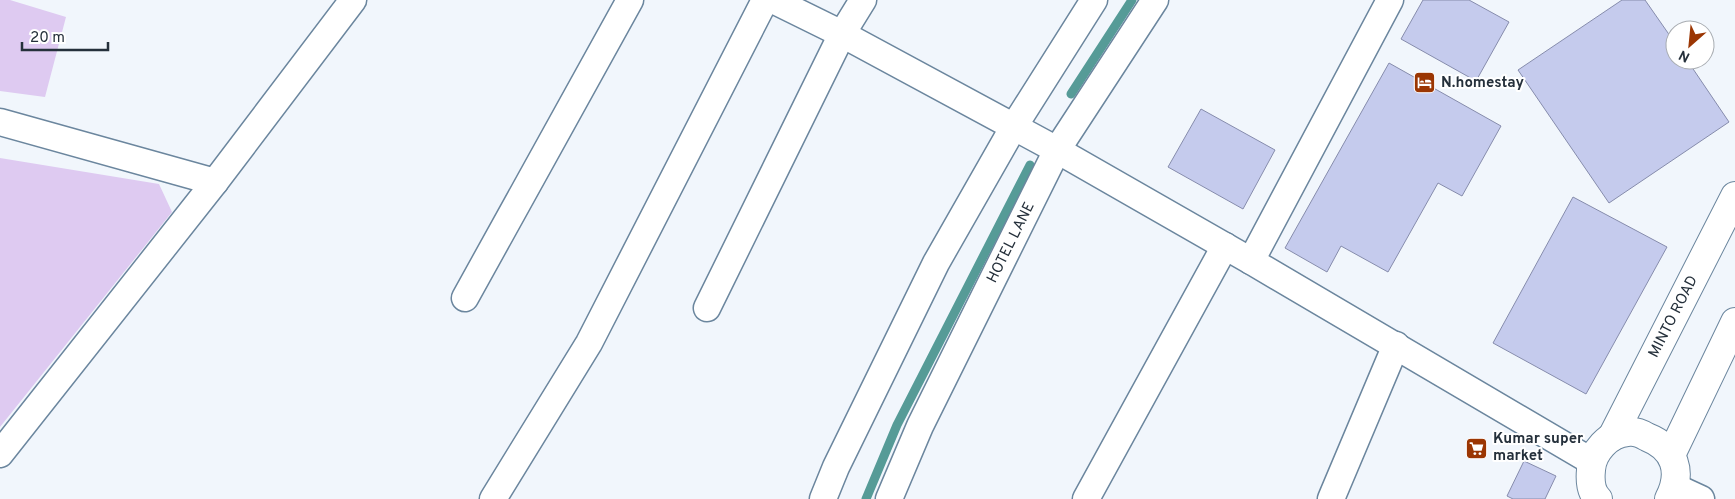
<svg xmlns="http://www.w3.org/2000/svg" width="1735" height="499" viewBox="0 0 1735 499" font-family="Overpass,sans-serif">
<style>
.green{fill:#decaf1}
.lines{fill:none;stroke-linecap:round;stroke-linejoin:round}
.stream{stroke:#569b97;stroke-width:9}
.building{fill:#c5cbed;stroke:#868cac}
.minor-casing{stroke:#6b869e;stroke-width:29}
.tertiary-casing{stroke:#6b869e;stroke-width:30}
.minor{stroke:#fff;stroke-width:26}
.tertiary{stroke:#fff;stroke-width:28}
.labels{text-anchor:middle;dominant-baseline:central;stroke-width:4;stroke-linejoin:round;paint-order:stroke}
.poi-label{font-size:15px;font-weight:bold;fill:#25303b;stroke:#fff;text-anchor:start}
.street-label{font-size:15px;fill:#25303b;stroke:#fff}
</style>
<rect width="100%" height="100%" fill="#f1f6fc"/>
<path class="green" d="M0,0H10L66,17L45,97L0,91Z
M0,158L159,184L172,212L0,427Z"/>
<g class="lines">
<path class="stream" d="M1071,94L1132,0
M866,499L897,425L1030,165"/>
</g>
<path class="building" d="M1423,0H1469L1509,22L1476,81L1401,39Z
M1622,0H1645L1675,43V60H1687L1729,122L1609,203L1518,70Z
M1389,63L1501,126L1462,196L1438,183L1388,272L1341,246L1327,272L1285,248Z
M1201,109L1275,150L1243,209L1168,167Z
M1573,197L1667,247L1586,394L1493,343Z
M1524,461L1556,476L1545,499H1513L1507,496Z"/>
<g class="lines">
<defs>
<g id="minor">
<path d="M773,0L842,34L1057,150L1251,261L1591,461"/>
<path d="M0,122L215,182"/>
<path d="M1251,261L1390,0"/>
<path d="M465,298L630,0"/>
<path d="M707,308L842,34L863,0"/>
<path d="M0,454L215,182L353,0"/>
<path d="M1675,487L1701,499"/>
<path d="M493,499L589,343L765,0"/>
<path d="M823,499L836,467L936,263L1013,128L1094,0"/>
<path id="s1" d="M889,499L920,426L1057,150L1155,0"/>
<path d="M1086,499L1225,246"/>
<path d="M1331,499L1396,345"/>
</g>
<g id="tertiary">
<path id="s2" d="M1612,437L1735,196"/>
<path d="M1671,455L1735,322"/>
<path d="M1598,499C1591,492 1590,480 1591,470C1592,452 1609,433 1628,432C1634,431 1642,434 1647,437C1675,448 1683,472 1669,499"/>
</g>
</defs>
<use href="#minor" class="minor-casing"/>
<use href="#tertiary" class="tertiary-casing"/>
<use href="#minor" class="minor"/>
<use href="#tertiary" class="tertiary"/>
</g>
<defs>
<symbol id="hotel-square" viewBox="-11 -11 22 22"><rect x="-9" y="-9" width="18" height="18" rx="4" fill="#9b3603" stroke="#fff"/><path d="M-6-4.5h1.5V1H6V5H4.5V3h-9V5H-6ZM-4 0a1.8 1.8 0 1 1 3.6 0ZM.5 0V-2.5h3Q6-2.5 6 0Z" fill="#fff"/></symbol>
<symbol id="supermarket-square" viewBox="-11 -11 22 22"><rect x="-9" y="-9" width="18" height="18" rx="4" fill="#9b3603" stroke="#fff"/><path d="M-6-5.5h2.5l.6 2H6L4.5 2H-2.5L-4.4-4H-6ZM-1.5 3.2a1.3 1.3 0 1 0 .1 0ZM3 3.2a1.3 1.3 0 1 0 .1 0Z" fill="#fff"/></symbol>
</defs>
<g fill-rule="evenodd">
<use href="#hotel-square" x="1412" y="70" width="25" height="25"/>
<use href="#supermarket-square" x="1464" y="436" width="25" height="25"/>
</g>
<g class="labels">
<g class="poi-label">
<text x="1441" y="83">N.homestay</text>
<text x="1493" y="439">Kumar super<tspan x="1493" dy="17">market</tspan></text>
</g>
<g class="street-label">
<text stroke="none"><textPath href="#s1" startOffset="284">HOTEL LANE</textPath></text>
<text stroke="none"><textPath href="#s2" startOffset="135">MINTO ROAD</textPath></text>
</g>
</g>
<g transform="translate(1690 45) rotate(207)"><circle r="24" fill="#ffffff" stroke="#a8acb1"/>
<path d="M0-4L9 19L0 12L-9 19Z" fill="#9b3603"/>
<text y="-8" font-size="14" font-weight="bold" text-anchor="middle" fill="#25303b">N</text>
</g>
<path d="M22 42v8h86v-8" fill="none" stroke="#25303b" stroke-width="2.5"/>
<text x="30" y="42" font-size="15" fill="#25303b" stroke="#ffffff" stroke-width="4" paint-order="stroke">20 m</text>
</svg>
